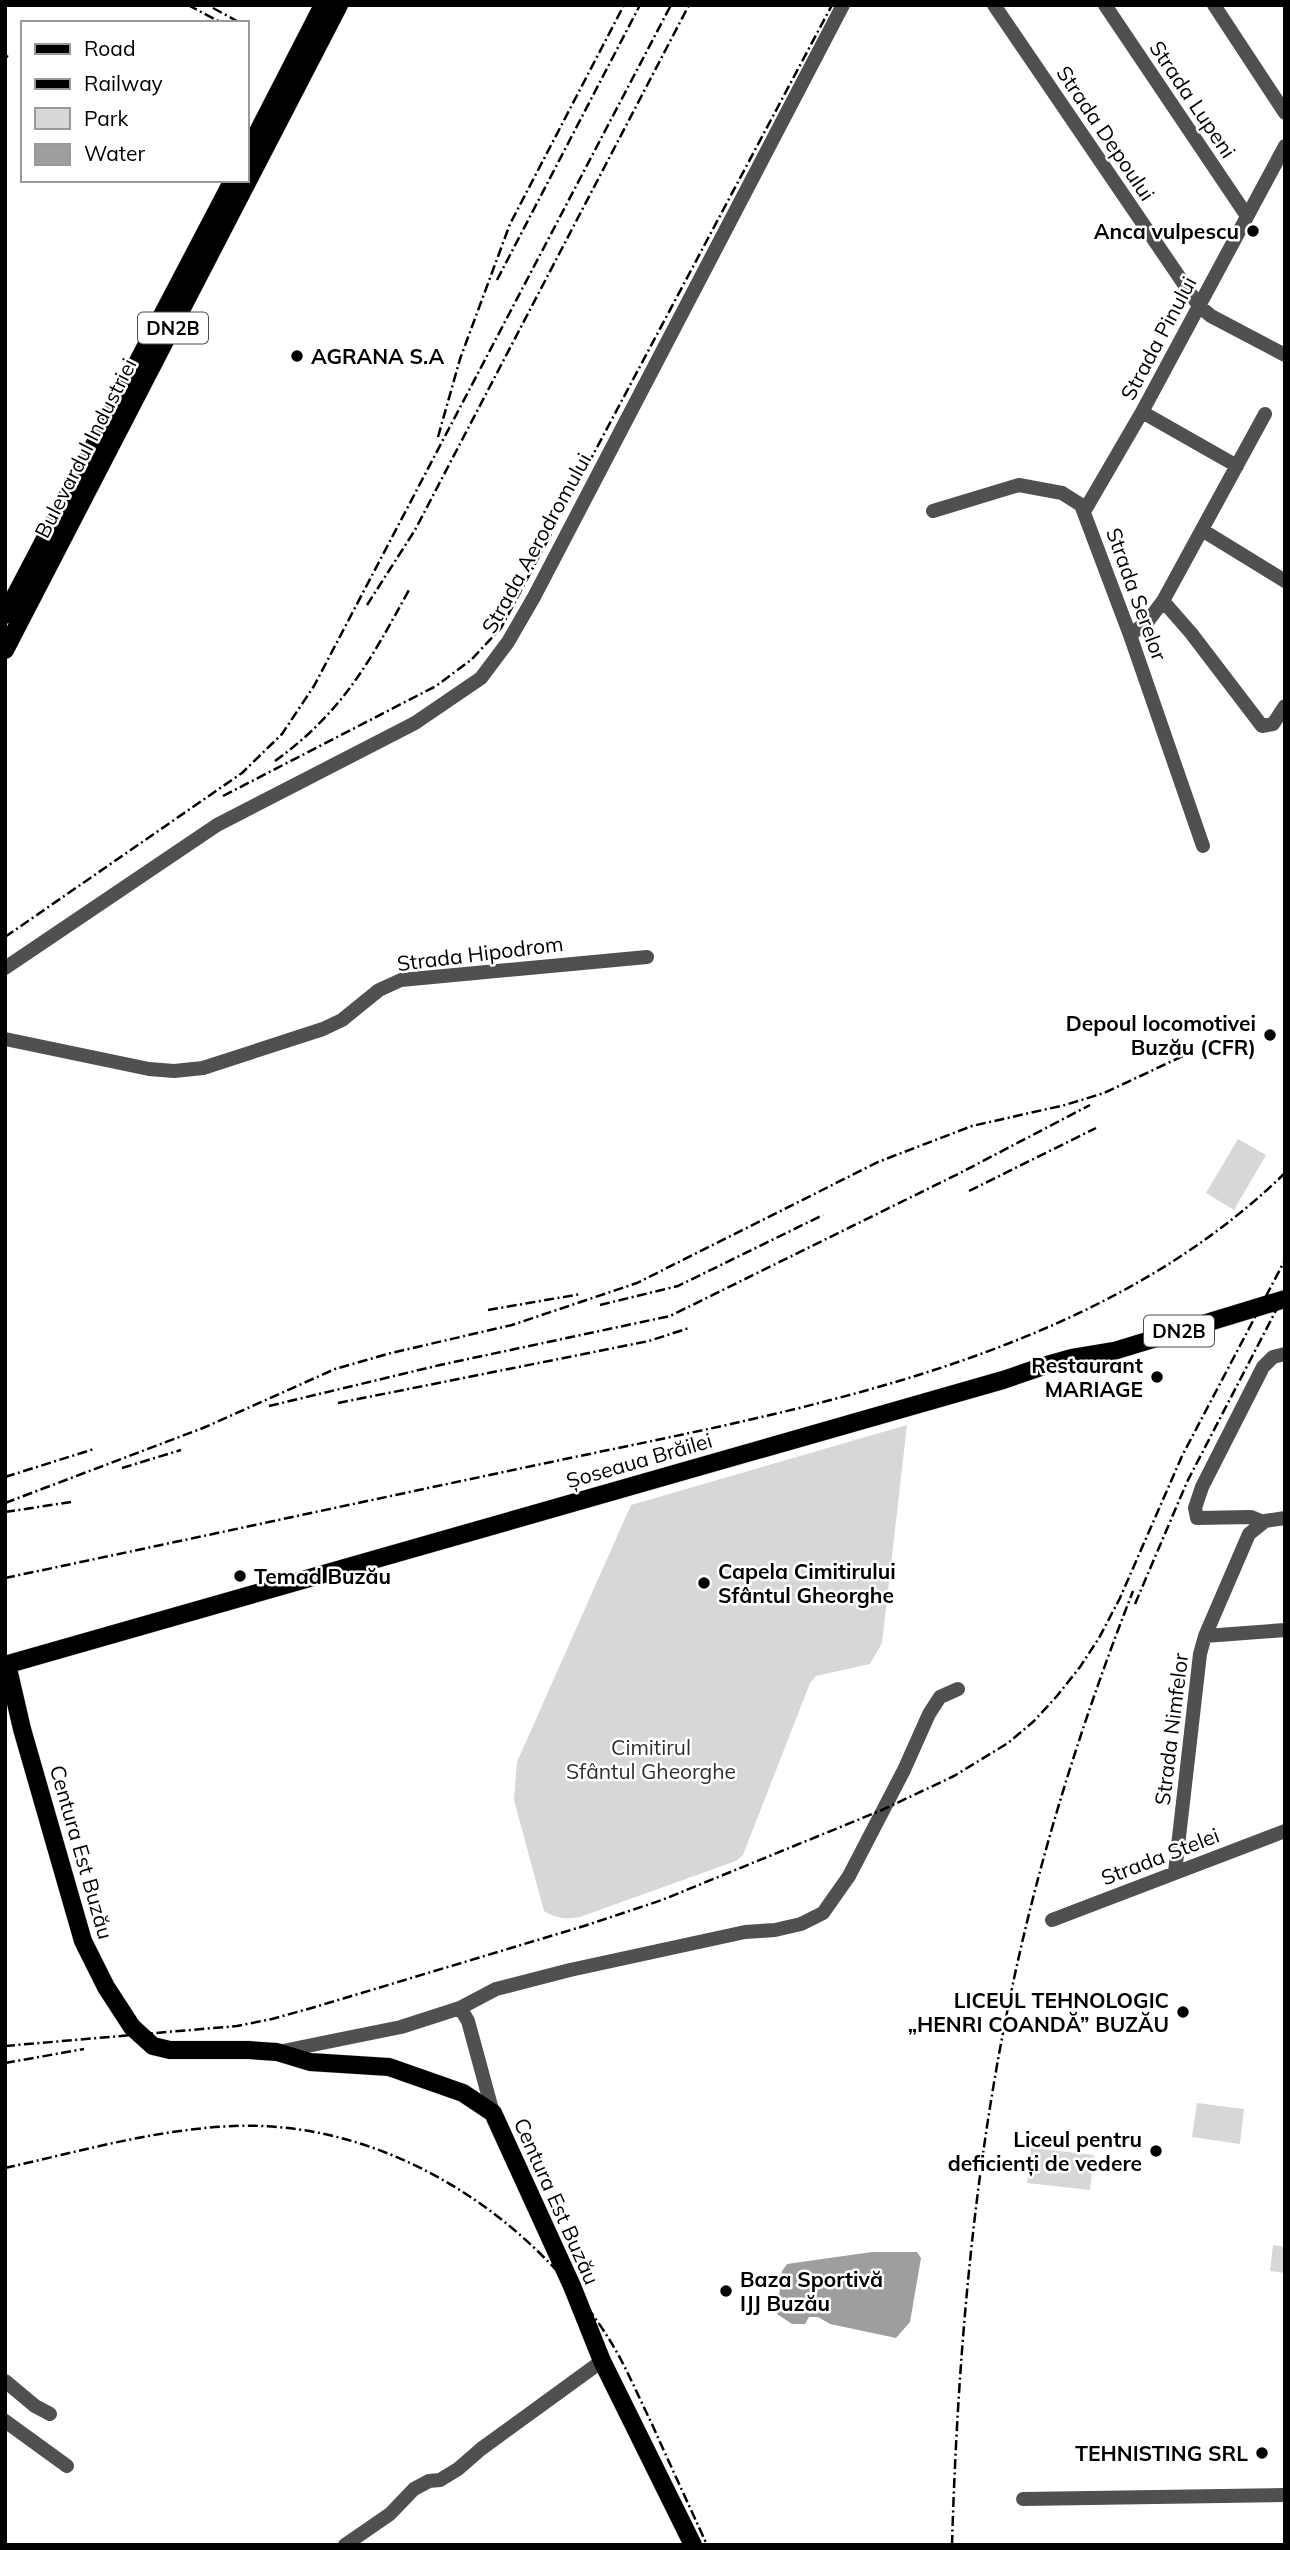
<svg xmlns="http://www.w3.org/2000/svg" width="1290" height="2550" viewBox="0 0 1290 2550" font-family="Mulish,sans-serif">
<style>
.green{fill:#d7d7d7}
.water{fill:#9e9e9e}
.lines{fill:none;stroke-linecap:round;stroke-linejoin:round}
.major-casing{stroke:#dbdbdb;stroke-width:19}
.minor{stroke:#505050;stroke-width:14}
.major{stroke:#000;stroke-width:18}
.rail{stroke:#000;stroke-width:2.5;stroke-dasharray:10 3.5 2 3.5;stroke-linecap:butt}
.poi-dot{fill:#000;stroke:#fff;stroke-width:2.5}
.labels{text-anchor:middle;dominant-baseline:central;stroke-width:5;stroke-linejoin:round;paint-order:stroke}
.shield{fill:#fff;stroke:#4c4c4c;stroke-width:2}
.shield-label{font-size:19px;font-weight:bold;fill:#000}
.street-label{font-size:21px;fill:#000;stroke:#fff}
.poi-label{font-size:21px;font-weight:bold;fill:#000;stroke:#fff;text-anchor:end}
.park-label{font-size:21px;fill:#2e2e2e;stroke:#fff}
</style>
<rect width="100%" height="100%" fill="#fff"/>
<path class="green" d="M1238,1139L1266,1155L1234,1210L1206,1193Z
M907,1425L882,1643L870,1664L816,1676L810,1683L743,1855L736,1861L719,1867L580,1917C565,1920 556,1918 544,1911L514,1800L517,1762L631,1505Z
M1197,2103L1244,2109L1240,2144L1192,2137Z
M1031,2148L1094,2155L1090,2190L1027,2183Z
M1273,2245L1285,2247V2273L1270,2271Z"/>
<path class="water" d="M872,2252H917L921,2258L910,2322L896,2338L830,2324L818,2317H809L805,2324H792L777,2314L782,2271L787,2264Z"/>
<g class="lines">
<defs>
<path id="major" d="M247,153L323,5
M5,615L233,180
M5,650L339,5
M7,1664L22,1729L83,1941L106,1987L132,2027L153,2046L170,2050H248L277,2052L310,2062L389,2067L463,2093L493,2113L572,2286L602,2361L693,2545
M5,1665L1003,1380L1047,1365L1072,1358L1114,1351L1285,1299"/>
</defs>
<use href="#major" class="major-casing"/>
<path class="minor" d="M994,5L1199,306L1211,316L1285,355
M1105,5L1247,216
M1214,5L1285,113
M1142,412L1237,466
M1085,510L1142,412L1285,146
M933,511L1019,485L1062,493L1081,505L1130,635L1203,846
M1202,530L1285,581
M1163,601L1191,633L1262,726L1273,724L1285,706
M1130,635L1148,621L1163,601L1265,414
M5,968L217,825L415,723L481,678L508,642L534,597L843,5
M5,1039L149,1069L174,1071L203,1068L323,1029L342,1020L379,990L401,980L647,957
M1263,1522L1251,1517L1197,1518L1195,1508L1202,1487L1263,1367L1273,1357L1285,1354
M1205,1636L1285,1630
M1175,1872L1200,1654L1205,1636L1249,1534L1265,1521L1285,1518
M1052,1920L1285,1831
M460,2008L468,2021L493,2113
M278,2052L401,2027L460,2008L496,1989L570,1970L745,1932L775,1930L801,1924L823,1913L849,1876L904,1770L929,1714L940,1697L958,1689
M5,2381L35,2406L50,2414
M5,2421L67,2466
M1023,2499L1285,2495
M345,2545L390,2514L414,2489L429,2481L440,2480L458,2469L481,2449L602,2361"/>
<use href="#major" class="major"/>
<path class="rail" d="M188,5L222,23
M213,8L237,21
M5,55L8,57
M497,280L640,5
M438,437L460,359L510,224L624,5
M367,605L415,530L689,5
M275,761C343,712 370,661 409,590
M223,796L436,686L471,660L501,628L832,5
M5,937L242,773L282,734L314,686L671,5
M969,1191L1096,1128
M600,1305L678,1286L823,1215
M488,1310L581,1294
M338,1403L649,1341L689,1328
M269,1406L440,1365L670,1316L960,1173L1090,1105
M122,1468L181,1450
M5,1477L94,1449
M5,1503L203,1428L335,1369L391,1353L512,1325L637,1283L878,1162L972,1126L1065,1105L1104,1093L1183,1056
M5,1512L71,1502
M5,1578C181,1541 357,1503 532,1466C790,1411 1088,1365 1285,1173
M1135,1604L1187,1482L1285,1293
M5,2046L237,2026L272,2019L315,2007L584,1926L662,1900L882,1810L954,1776L1008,1743L1034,1721L1057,1696L1080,1667L1099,1638L1120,1598L1182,1456L1285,1260
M5,2063L84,2049
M5,2168C81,2151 157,2129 234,2126C385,2120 531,2214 609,2339C626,2366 638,2396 652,2424C670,2465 689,2505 707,2545
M952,2545C958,2343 976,2140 1022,1943C1050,1823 1088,1706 1133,1591"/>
</g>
<g class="poi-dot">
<circle cx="1253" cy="231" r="7"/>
<circle cx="297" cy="356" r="7"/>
<circle cx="1270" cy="1035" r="7"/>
<circle cx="1157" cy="1377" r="7"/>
<circle cx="240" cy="1576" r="7"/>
<circle cx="704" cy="1583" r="7"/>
<circle cx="1183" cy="2012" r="7"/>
<circle cx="1156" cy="2151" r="7"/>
<circle cx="726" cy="2291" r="7"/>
<circle cx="1262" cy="2453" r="7"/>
</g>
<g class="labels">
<g class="shield">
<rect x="138" y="312.5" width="70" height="31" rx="5"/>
<rect x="1144" y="1315.5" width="70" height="31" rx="5"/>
</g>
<g class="shield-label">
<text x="173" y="328">DN2B</text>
<text x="1179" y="1331">DN2B</text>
</g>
<g class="street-label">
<text transform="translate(1193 99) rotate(56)">Strada Lupeni</text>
<text transform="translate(1106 133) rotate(56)">Strada Depoului</text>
<text transform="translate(1158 338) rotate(-62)">Strada Pinului</text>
<text transform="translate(85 448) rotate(-63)">Bulevardul Industriei</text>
<text transform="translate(536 543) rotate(-61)">Strada Aerodromului</text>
<text transform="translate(1137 594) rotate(70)">Strada Serelor</text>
<text transform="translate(480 953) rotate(-7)">Strada Hipodrom</text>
<text transform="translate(639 1460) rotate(-16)">Șoseaua Brăilei</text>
<text transform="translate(1171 1729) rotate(-83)">Strada Nimfelor</text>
<text transform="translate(82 1852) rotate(74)">Centura Est Buzău</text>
<text transform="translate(1160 1856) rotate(-21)">Strada Stelei</text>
<text transform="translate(557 2201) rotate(66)">Centura Est Buzău</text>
</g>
<g class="poi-label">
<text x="1239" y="231">Anca vulpescu</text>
<text x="311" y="356" text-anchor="start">AGRANA S.A</text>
<text x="1256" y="1023">Depoul locomotivei<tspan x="1256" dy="24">Buzău (CFR)</tspan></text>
<text x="1143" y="1365">Restaurant<tspan x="1143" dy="24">MARIAGE</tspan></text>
<text x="718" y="1571" text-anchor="start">Capela Cimitirului<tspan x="718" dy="24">Sfântul Gheorghe</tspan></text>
<text x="254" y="1576" text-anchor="start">Temad Buzău</text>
<text x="1169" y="2000">LICEUL TEHNOLOGIC<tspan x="1169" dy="24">„HENRI COANDĂ” BUZĂU</tspan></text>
<text x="1142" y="2139">Liceul pentru<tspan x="1142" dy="24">deficienți de vedere</tspan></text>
<text x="740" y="2279" text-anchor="start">Baza Sportivă<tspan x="740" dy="24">IJJ Buzău</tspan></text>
<text x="1248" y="2453">TEHNISTING SRL</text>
</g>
<g class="park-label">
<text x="651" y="1747">Cimitirul<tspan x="651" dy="24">Sfântul Gheorghe</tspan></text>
</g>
</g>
<rect width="1290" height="2550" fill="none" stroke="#000000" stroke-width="14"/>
<rect x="21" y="21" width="228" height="161" fill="#ffffff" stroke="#999999" stroke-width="2"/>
<rect x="35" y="44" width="35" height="10" fill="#000000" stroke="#999999" stroke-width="2"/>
<text x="84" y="56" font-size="21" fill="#000000">Road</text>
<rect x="35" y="79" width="35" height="10" fill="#000000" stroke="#999999" stroke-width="2"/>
<text x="84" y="91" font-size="21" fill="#000000">Railway</text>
<rect x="35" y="108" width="35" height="21" fill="#d7d7d7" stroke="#999999" stroke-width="2"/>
<text x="84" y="126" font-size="21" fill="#000000">Park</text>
<rect x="35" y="144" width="35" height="21" fill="#9e9e9e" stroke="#999999" stroke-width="2"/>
<text x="84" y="161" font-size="21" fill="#000000">Water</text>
</svg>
